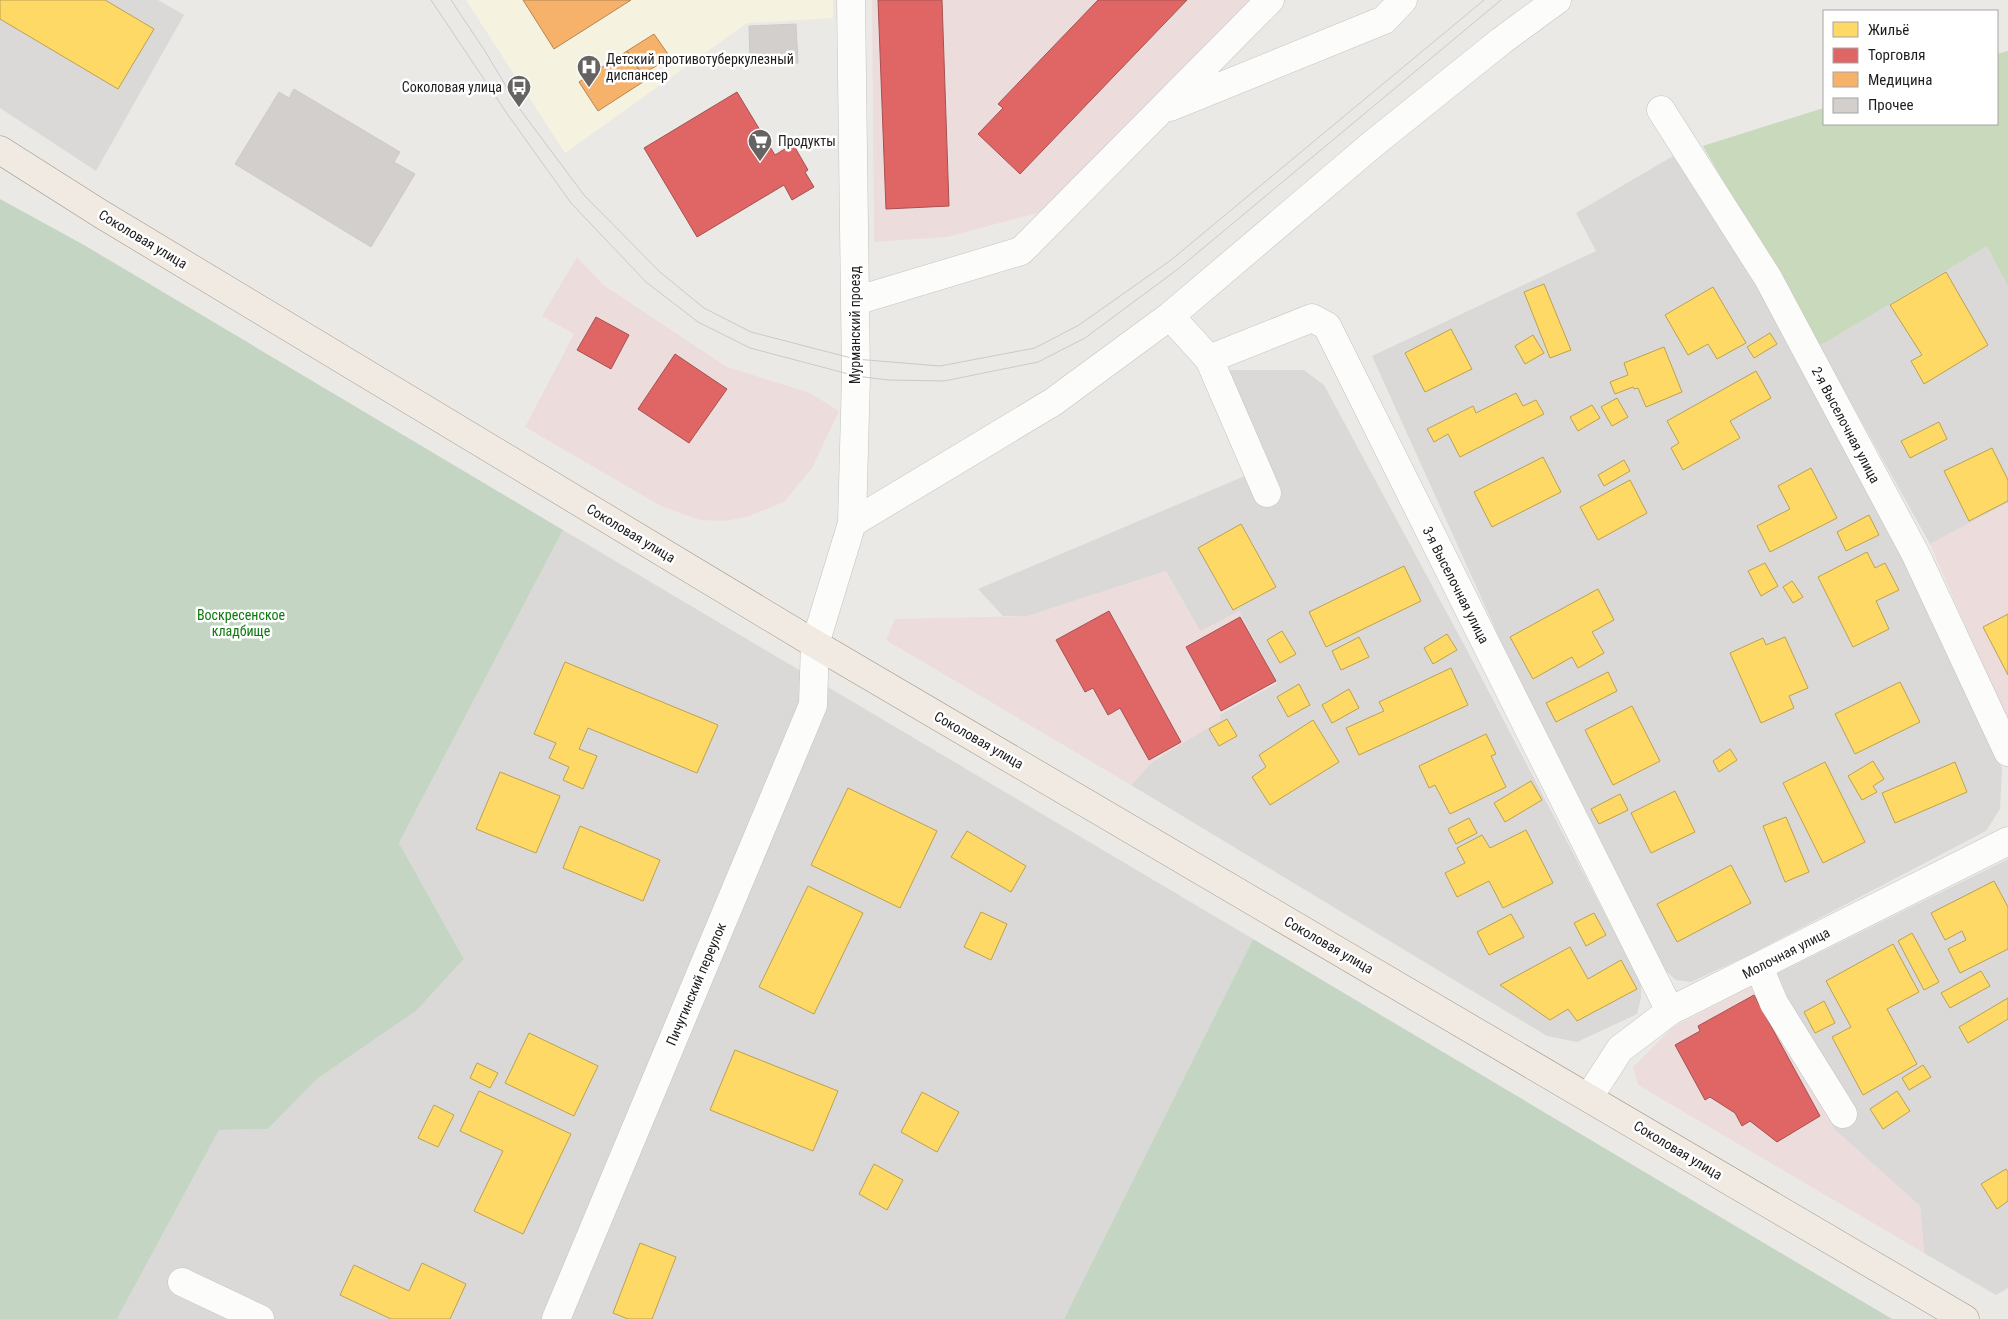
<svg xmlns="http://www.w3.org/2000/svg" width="2008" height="1319" viewBox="0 0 2008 1319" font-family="'Roboto Condensed',sans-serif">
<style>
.residential{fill:#dad9d7}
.commercial{fill:#eddcdc}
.education{fill:#f5f3e0}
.forest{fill:#c8dabb}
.cemetery{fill:#c4d6c3}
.homes{fill:#ffd966;stroke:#bba150}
.shops{fill:#e06666;stroke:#a65050}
.health{fill:#f6b26b;stroke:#b58554}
.building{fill:#d2cfcd;stroke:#cecac7}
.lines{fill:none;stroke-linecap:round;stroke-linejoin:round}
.minor-casing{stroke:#c4c3c2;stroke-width:29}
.major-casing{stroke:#a19583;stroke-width:29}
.minor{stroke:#fcfcfb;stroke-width:28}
.major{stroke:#f0eae3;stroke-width:28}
.tram{stroke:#cacac9;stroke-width:1}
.labels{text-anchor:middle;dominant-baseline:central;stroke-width:5;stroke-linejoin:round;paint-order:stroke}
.poi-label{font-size:14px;fill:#1d1d1d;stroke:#fff;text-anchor:start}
.street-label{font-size:14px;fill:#1d1d1d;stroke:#fff}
.park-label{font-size:14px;fill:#0d790e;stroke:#fff}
</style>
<rect width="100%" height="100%" fill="#ebe9e6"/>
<path class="residential" d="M0,0H158L184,15L96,171L0,108Z
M2008,51V503L1930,544L1778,272L1703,146L1824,108V124H1997V54Z
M1673,156L1757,287L1904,561L2002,768L2000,809L1986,831L1749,955L1691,982L1676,980L1665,970L1500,639L1372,356L1596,251L1576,213Z
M1200,370H1304L1324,385L1469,654L1641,983V998L1637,1014L1577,1042L1547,1036L1131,785L1152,762L1220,720L1219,715L1277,683L1200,631L1166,571L1028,616H1003L978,589L1252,473Z
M563,530L1253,939L1064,1319H117L219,1130L268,1129L317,1079L416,1011L464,959L399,843Z
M2008,859V1288L1996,1295L1924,1253L1920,1206L1834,1129L1755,985Z"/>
<path class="commercial" d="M872,0H1286L1093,198L947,237L874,242Z
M577,257L603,285L727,367L810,393L839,411L812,468L784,502L747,517L724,521L700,520L661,506L525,427L574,334L542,316Z
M2008,503V724L1930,544Z
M1166,571L1200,631L1239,611L1277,682L1219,714L1221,720L1152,762L1131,785L886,640L895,619L1028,616Z
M1755,985L1834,1129L1920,1206L1924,1253L1638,1085L1633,1067L1673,1027Z"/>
<path class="education" d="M466,0H833V18L747,23L565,153Z"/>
<path class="forest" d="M2008,51V286L1987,246L1819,346L1703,146L1824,108V124H1997V54Z"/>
<path class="cemetery" d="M0,199L84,245L563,530L399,843L464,959L416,1011L317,1079L268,1129L219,1130L117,1319H0Z
M1253,939L1892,1319H1064Z"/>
<path class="homes" d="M0,0H105L154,29L118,89L0,19Z
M1946,272L1988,345L1924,384L1911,361L1922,355L1890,305Z
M1544,284L1571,350L1550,358L1524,292Z
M1713,287L1746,343L1717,359L1708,344L1688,355L1665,315Z
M1451,329L1472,369L1425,392L1405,353Z
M1770,333L1777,344L1754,358L1747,347Z
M1533,335L1544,353L1525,364L1515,346Z
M1664,347L1682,392L1646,407L1638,388L1634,389L1633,387L1615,394L1610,382L1628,375L1624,363Z
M1756,371L1771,398L1730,421L1740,438L1683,470L1671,448L1679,443L1667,421Z
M1516,393L1523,406L1536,400L1544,414L1460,457L1448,434L1434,442L1427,429L1473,406L1476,413Z
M1617,398L1628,417L1612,426L1601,407Z
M1592,405L1600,418L1578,431L1570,417Z
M1939,422L1947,439L1910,458L1901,441Z
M1992,448L2008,480V501L1969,521L1944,471Z
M1543,457L1561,492L1492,527L1474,492Z
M1624,460L1630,471L1604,486L1598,475Z
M1811,468L1837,518L1770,552L1757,526L1790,509L1778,486Z
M1630,480L1647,513L1598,540L1580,507Z
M1869,515L1879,535L1846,551L1837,532Z
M1241,524L1276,587L1233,610L1198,548Z
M1867,552L1875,568L1885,563L1899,590L1876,601L1889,629L1853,647L1818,577Z
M1765,563L1778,586L1761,596L1748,571Z
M1404,566L1421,601L1326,647L1309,612Z
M1792,581L1803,597L1793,603L1783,587Z
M1598,589L1614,620L1592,632L1604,653L1578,668L1572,657L1533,679L1510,637Z
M2008,614V675L1983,627Z
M1282,631L1296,654L1280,663L1267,640Z
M1447,634L1457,650L1433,664L1424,648Z
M1359,637L1369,657L1341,670L1332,651Z
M1785,637L1808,688L1789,696L1794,708L1761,723L1730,653L1763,638L1766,645Z
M565,662L718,725L697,773L588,728L579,749L597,756L583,789L563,780L569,767L549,758L556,743L534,734Z
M1451,668L1468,705L1359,755L1346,728L1384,711L1379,702Z
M1608,672L1617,691L1556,722L1546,703Z
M1900,682L1920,722L1855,754L1835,714Z
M1299,684L1310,705L1288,717L1277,697Z
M1349,689L1359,708L1332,723L1322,705Z
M1632,706L1660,761L1613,785L1585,730Z
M1227,719L1237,736L1219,746L1209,729Z
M1313,720L1339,762L1270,805L1252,777L1266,767L1259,755Z
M1486,734L1496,754L1491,756L1506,787L1450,814L1435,785L1429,788L1419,766Z
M1730,749L1737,760L1719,772L1713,761Z
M1873,761L1884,779L1873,786L1877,792L1862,800L1848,776Z
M1825,762L1865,842L1823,863L1783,783Z
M1955,762L1967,792L1895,823L1882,793Z
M500,772L560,796L536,853L476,829Z
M1531,781L1542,800L1505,822L1494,803Z
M848,788L937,831L900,908L811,865Z
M1675,791L1695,832L1651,853L1631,813Z
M1620,794L1628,810L1599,824L1591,809Z
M1786,817L1809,872L1785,882L1763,826Z
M1469,818L1477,833L1456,844L1448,829Z
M580,826L660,860L643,901L563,868Z
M1526,830L1553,883L1503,908L1489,881L1457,897L1445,873L1465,863L1457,848L1482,835L1490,848Z
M967,831L1026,866L1011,892L951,857Z
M1731,865L1751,903L1677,942L1657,904Z
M1994,881L2008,907V949L1960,973L1948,949L1966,940L1962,931L1945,940L1931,913Z
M808,886L863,913L814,1014L759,987Z
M981,912L1007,924L991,960L964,947Z
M1594,913L1606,935L1586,946L1574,923Z
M1511,914L1524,937L1489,955L1477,932Z
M1912,933L1939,982L1924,990L1898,941Z
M1893,944L1919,992L1887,1009L1917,1064L1863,1095L1832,1037L1851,1027L1826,981Z
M1570,947L1588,979L1621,960L1637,989L1577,1021L1568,1009L1550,1020L1500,985Z
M1981,971L1990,986L1950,1008L1941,993Z
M2008,998V1019L1968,1043L1959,1027Z
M1824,1001L1835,1023L1815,1033L1804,1012Z
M529,1033L598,1066L574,1116L505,1083Z
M735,1050L838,1091L813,1151L710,1110Z
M477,1063L498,1073L490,1088L470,1078Z
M1923,1065L1931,1077L1909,1090L1902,1078Z
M479,1091L571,1134L523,1234L474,1211L503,1151L460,1131Z
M1897,1091L1910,1111L1883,1129L1870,1109Z
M922,1092L959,1112L937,1152L901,1132Z
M434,1105L454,1115L438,1147L418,1138Z
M874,1164L903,1180L887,1210L859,1194Z
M2006,1169L2008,1172V1201L1997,1209L1981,1184Z
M640,1243L676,1257L652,1319H628L613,1313Z
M422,1263L466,1284L450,1319H391L340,1295L354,1265L409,1291Z"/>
<path class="shops" d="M878,0H942L949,206L886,209Z
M1098,0H1187L1020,174L978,134L1003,108L998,104Z
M737,92L775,155L793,144L808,170L805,172L814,187L792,200L784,185L697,237L644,148Z
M596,317L629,335L611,369L577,350Z
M675,354L727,389L689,443L638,409Z
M1109,611L1181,742L1149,760L1120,708L1108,715L1093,688L1085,692L1056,640Z
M1240,617L1276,681L1221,711L1186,647Z
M1754,995L1820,1116L1777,1142L1750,1121L1742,1126L1735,1113L1710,1097L1705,1100L1675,1045L1700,1031L1698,1026Z"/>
<path class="health" d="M523,0H631L554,49Z
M654,34L670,57L642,75L627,51Z
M627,51L646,80L598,111L579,82Z"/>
<path class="building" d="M796,24L798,63L750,65L749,26Z
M294,89L400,152L394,162L415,174L371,247L235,164L279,92L289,98Z"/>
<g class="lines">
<defs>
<path id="minor" d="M1170,107L1384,20L1403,0
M1661,110L1768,278L1916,555L2008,752
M855,301L1021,251L1270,0
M1170,316L1209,359L1312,318L1327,326L1670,1011
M1209,359L1267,493
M852,523L1053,402L1170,316L1374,143L1501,41L1557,0
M1759,967L1774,1003L1843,1114
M1589,1097L1620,1049L1670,1011L2008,841
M182,1282L260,1319
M556,1319L813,705L815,644L852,523L856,376L851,0"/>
<path id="major" d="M0,150L101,214L815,644L1965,1319"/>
</defs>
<use href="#minor" class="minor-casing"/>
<use href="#major" class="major-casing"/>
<use href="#minor" class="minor"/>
<use href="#major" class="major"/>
<path class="tram" d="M431,0L508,115L571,203L646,282L698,322L750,348L856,376L888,380L944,381L1038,362L1085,338L1178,269L1501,0
M451,0L485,51L519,108L584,195L660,272L704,308L751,332L855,359L940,366L1035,348L1079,325L1171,260L1484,0"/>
</g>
<defs>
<symbol id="hospital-pin" viewBox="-11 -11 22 30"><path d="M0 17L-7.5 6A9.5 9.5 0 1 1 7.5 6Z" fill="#656463" stroke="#fff"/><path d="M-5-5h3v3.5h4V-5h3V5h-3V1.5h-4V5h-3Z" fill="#fff"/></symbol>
<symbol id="bus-pin" viewBox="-11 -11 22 30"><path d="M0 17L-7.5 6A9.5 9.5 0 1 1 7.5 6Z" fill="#656463" stroke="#fff"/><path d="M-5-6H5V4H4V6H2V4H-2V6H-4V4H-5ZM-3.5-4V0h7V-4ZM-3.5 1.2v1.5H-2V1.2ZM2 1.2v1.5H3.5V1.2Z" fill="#fff"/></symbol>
<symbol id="supermarket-pin" viewBox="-11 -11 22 30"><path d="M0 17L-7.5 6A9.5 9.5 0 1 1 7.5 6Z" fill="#656463" stroke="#fff"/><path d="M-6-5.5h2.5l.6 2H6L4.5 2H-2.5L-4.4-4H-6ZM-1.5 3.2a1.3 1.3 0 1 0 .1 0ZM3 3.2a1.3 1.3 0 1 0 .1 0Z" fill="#fff"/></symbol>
</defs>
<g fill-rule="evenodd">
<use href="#hospital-pin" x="575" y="53" width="28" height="38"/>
<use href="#bus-pin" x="505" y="73" width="28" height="38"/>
<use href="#supermarket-pin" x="746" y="127" width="28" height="38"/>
</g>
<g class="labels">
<g class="poi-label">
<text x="606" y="59">Детский противотуберкулезный<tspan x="606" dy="16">диспансер</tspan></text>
<text x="502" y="87" text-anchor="end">Соколовая улица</text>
<text x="778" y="141">Продукты</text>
</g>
<g class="street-label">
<text transform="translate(143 239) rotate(31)">Соколовая улица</text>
<text transform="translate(855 325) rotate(-90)">Мурманский проезд</text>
<text transform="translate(1846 425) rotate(62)">2-я Выселочная улица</text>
<text transform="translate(631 533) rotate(31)">Соколовая улица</text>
<text transform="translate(1456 585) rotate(63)">3-я Выселочная улица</text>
<text transform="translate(979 740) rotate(30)">Соколовая улица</text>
<text transform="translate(1329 945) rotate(30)">Соколовая улица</text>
<text transform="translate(1786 953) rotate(-27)">Молочная улица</text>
<text transform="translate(696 984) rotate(-67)">Пичугинский переулок</text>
<text transform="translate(1678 1150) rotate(31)">Соколовая улица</text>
</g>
<g class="park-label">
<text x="241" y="615">Воскресенское<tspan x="241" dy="16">кладбище</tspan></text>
</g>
</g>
<rect x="1823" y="10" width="175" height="115" fill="#ffffff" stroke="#a5a5a5"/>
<rect x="1833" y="22" width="25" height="15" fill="#ffd966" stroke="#a5a5a5"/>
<text x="1868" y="35" font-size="15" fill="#1d1d1d">Жильё</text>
<rect x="1833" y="48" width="25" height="15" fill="#e06666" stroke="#a5a5a5"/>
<text x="1868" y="60" font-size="15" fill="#1d1d1d">Торговля</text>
<rect x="1833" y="72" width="25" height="15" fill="#f6b26b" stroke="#a5a5a5"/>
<text x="1868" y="85" font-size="15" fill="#1d1d1d">Медицина</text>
<rect x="1833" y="98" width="25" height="15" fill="#d2cfcd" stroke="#a5a5a5"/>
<text x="1868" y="110" font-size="15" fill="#1d1d1d">Прочее</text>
</svg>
